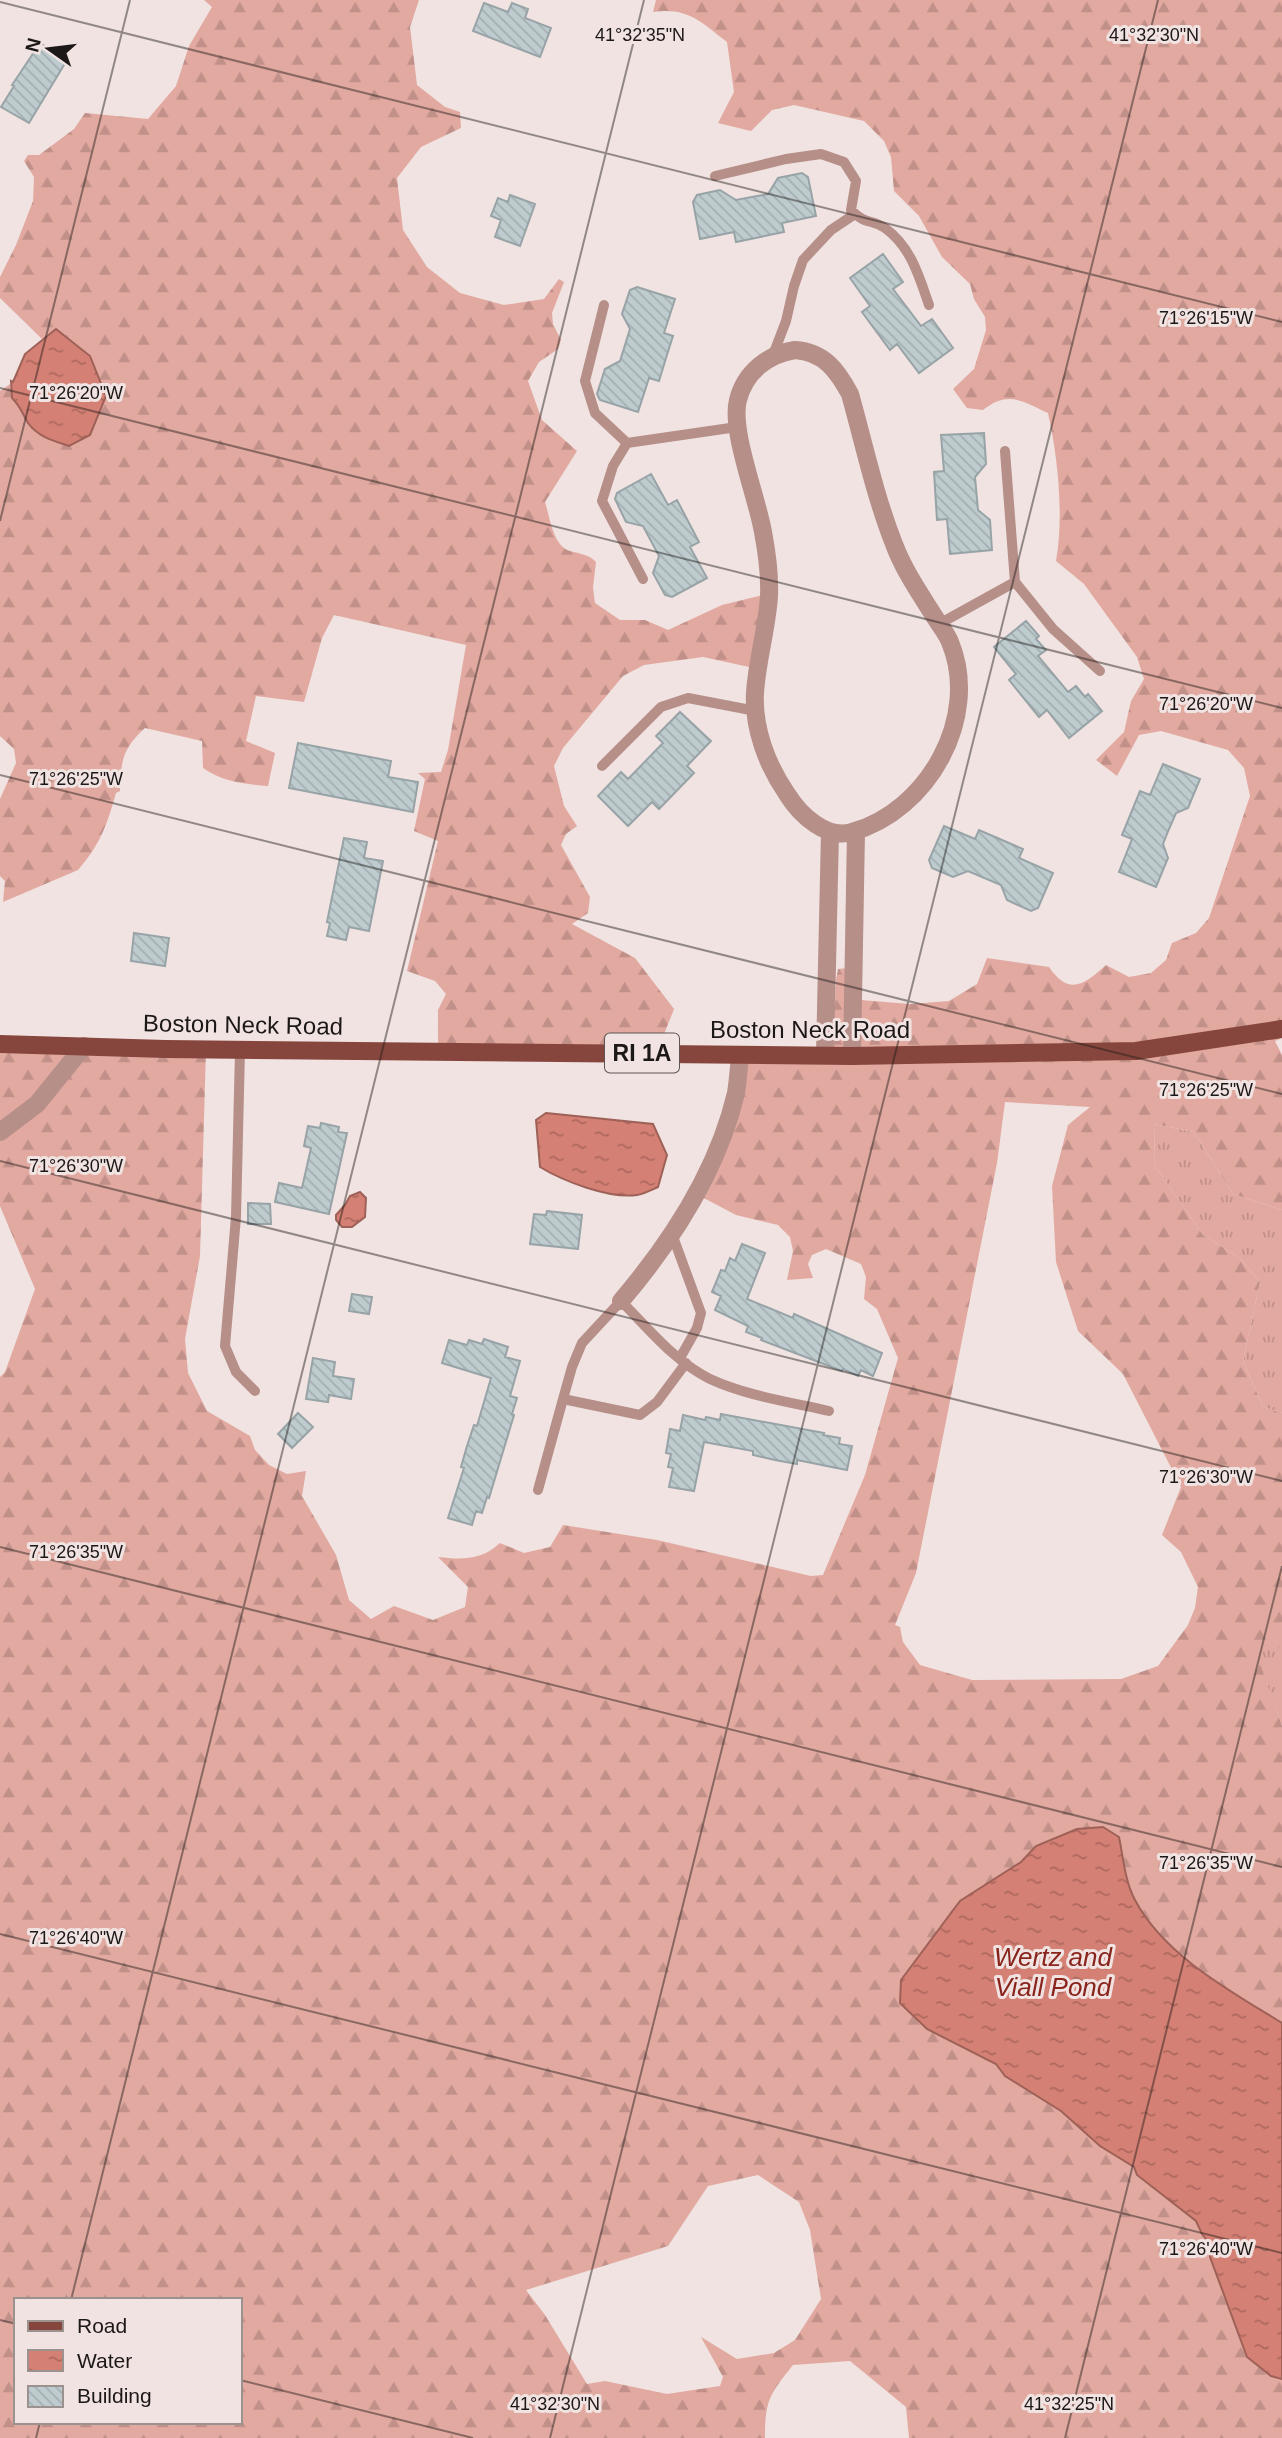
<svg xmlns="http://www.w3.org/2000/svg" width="1282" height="2438" viewBox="0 0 1282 2438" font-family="Helvetica,sans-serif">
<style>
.grass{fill:url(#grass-tufts)}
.forest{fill:url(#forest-firs);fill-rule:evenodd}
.water{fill:url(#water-ripples);stroke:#9e6158;stroke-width:2}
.building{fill:url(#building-back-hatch);stroke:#97a3a6;stroke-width:2}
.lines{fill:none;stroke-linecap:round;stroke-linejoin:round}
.lane{stroke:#b68f89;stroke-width:10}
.street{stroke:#b68f89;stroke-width:18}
.primary{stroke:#87463d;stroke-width:18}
.ticks{fill:none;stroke:#1c1817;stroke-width:2;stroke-opacity:0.45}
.labels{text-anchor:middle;stroke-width:6;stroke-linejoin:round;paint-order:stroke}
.shield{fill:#f0e3e1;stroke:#5c5554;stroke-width:2}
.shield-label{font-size:23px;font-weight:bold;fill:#1c1817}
.street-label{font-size:24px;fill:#1c1817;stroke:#f0e3e1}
.water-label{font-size:26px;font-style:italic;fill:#89241d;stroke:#f0e3e1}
.ticks-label{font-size:18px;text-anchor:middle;fill:#1c1817;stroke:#f0e3e1;stroke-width:6;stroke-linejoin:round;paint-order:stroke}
</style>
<defs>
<pattern id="grass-tufts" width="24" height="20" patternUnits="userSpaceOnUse" patternTransform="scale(1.75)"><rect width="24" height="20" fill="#e2a9a0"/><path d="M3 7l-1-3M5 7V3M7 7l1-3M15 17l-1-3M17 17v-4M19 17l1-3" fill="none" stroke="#c19189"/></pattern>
<pattern id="forest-firs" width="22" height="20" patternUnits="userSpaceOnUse" patternTransform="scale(1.75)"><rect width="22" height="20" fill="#e2a9a0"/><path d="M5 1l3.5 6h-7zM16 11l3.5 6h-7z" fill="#c19189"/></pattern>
<pattern id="water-ripples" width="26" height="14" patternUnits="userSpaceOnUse" patternTransform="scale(1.75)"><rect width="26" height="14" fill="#d58074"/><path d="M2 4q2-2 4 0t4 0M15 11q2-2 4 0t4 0" fill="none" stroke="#ac685e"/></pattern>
<pattern id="building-back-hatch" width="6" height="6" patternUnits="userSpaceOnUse" patternTransform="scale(1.75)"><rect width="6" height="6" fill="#bfcccf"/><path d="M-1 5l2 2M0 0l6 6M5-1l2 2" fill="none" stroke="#a4aeb1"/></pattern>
</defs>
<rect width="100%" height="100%" fill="#f0e3e1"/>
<path class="grass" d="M 1154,1124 L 1194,1132 L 1233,1194 L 1282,1210 L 1282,1413 L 1263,1407 L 1243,1361 L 1260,1282 L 1240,1258 L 1203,1235 L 1155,1166 Z
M 1255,1648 L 1282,1648 L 1282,1726 L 1255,1652 Z"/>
<path class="forest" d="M 204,0 L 419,0 L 410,27 L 417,85 L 445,107 L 460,112 L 461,128 L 421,147 L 397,178 L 403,230 L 427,267 L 460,293 L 504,305 L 544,299 L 559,279 L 564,282 L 552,313 L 553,324 L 561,340 L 558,349 L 539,362 L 528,381 L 542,420 L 577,451 L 545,502 C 550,518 553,546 570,551 C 580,554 588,554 596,562 L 593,587 L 595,603 L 620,620 L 645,620 L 668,630 L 722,605 L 771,593 L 763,670 L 703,657 L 644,665 L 623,676 L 563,748 L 554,766 L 564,806 L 577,826 L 566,834 L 561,845 L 590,897 L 588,913 L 572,924 L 635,958 L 674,1009 L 657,1052 L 438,1050 L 438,1010 L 446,994 L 435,981 L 407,971 L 438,841 L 414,831 L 425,779 L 418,773 L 441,772 L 448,750 L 466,645 L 334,615 L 322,638 L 304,702 L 256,696 L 246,741 L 275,753 L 268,786 C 244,784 223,782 203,768 L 202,741 L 145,728 C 122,749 121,761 120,791 L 116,793 C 107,825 100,845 78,870 L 3,902 L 5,881 L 0,876 L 0,799 L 16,763 L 14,749 L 0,736 L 0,391 L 10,384 C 12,402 21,406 28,423 L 57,329 L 42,339 L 0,298 L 0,277 L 16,245 L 33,201 L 34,177 L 24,161 L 28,155 L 39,155 L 74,129 L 85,113 L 148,119 L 176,86 L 189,46 L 212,7 Z
M 656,0 L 1282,0 L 1282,1038 L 1275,1041 L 1282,1055 L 1282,1210 L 1233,1194 L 1194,1132 L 1154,1124 L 1155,1166 L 1203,1235 L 1240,1258 L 1260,1282 L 1243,1361 L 1263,1407 L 1282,1413 L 1282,1648 L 1255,1649 L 1282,1726 L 1282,2023 C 1230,1991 1165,1955 1135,1900 C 1125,1882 1123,1856 1119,1837 L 1036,1846 L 1021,1862 L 928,2029 L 996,2064 L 1005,2076 L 1061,2111 L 1100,2146 L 1134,2167 L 1137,2176 L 1196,2221 L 1202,2234 L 1210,2244 L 1210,2257 L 1247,2357 L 1271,2376 L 1282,2379 L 1282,2438 L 909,2438 L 906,2407 L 850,2361 L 793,2365 C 770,2394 765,2399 765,2438 L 0,2438 L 0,1377 L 5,1372 L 35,1289 L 0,1206 L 0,1045 L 206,1050 L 200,1256 L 185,1339 L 188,1373 L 207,1411 L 250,1436 L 255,1450 L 269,1465 L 287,1474 L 306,1471 L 302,1496 L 336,1555 L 349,1600 L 371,1619 L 394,1606 L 433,1620 L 465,1607 L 468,1587 L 438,1557 C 462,1560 482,1560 500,1543 L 524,1553 L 550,1547 L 563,1525 L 657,1540 L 811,1576 L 823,1575 L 865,1475 L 898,1358 L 877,1309 L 864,1299 L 866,1277 L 861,1264 L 826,1249 L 812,1255 L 808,1264 L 813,1278 L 787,1280 L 793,1251 L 790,1237 L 778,1225 L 736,1215 L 700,1196 L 740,1061 L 833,1059 L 836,980 L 838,969 L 848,968 L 861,1000 L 910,1004 L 949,1001 L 977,984 L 987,958 L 1049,967 C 1069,996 1084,985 1106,965 L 1129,977 L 1151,973 L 1166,960 L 1172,943 L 1196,933 L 1209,918 L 1250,796 L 1244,768 L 1228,750 L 1161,731 L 1139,735 L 1117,776 L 1096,760 L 1124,732 L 1131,701 L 1144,679 L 1137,657 L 1084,584 L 1056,561 C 1064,516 1058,458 1048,413 C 1022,401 1008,390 983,410 L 967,408 L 953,389 L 974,369 L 986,330 L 985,317 L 974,299 L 970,284 L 942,257 L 919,216 L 894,191 L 891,157 L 884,141 L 864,121 L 794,105 L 772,110 L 751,131 L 718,123 L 734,92 L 727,42 C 701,22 688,7 653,12 ZM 1005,1102 L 1090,1107 L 1068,1125 L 1052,1186 L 1056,1262 L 1078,1331 L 1123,1374 L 1181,1487 L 1162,1535 L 1181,1552 L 1198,1587 L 1195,1608 L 1188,1625 L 1158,1666 L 1121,1679 L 972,1680 L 920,1665 L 903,1642 L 900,1627 L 895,1625 L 916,1573 L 997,1163 ZM 758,2175 L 799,2202 L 810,2230 L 821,2299 L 795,2340 L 774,2353 L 737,2359 L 701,2337 L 723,2377 L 720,2386 L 667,2394 L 605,2381 L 587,2384 L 545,2315 L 526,2290 L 668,2246 L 708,2186 ZM 16,2300 L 240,2300 L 240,2422 L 16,2422 Z"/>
<path class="water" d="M 56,329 L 90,356 L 106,396 L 90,435 L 69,446 C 54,441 38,437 28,423 C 22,413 21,407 12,398 L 11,381 L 13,382 L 25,354 Z
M 546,1113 L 653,1124 L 667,1155 L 658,1187 C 651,1190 644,1194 637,1195 C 609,1199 563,1181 540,1167 L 536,1120 Z
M 360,1192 L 366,1198 L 365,1217 L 352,1227 L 342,1227 L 336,1220 L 336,1215 L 345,1205 L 350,1196 Z
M 1103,1827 L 1119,1837 C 1123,1856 1125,1882 1135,1900 C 1164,1955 1230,1991 1282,2023 L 1282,2379 L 1271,2376 L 1247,2357 L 1210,2257 L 1210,2244 L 1202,2234 L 1196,2221 L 1137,2175 L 1134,2167 L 1100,2146 L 1061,2111 L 1005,2076 L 996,2064 L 927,2029 L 900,2003 L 901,1980 L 960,1901 L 1021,1862 L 1036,1846 L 1077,1829 Z"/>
<path class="building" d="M 484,3 L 508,12 L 512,3 L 528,9 L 525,18 L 551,28 L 540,57 L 473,31 Z
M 40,43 L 67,60 L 29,123 L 1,107 L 14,86 L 12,85 Z
M 802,173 L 808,177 L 816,216 L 782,223 L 784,232 L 736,242 L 734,232 L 700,239 L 693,202 L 697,195 L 720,190 L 736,200 L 768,194 L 778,178 Z
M 510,195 L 535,204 L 520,246 L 495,237 L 501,220 L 491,216 L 498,198 L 508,202 Z
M 883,254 L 903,282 L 893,289 L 921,326 L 932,319 L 953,348 L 919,373 L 897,344 L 890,350 L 862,312 L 870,306 L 850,278 Z
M 637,287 L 675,299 L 664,333 L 673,336 L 666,358 L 659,381 L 649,378 L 638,412 L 600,400 L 597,394 L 605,369 L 620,361 L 630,329 L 622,314 L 630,290 Z
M 984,433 L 986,464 L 975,477 L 978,510 L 990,520 L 992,550 L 950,554 L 947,519 L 937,520 L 934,472 L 944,471 L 941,435 Z
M 651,474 L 668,505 L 677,500 L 699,542 L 690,547 L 707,578 L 672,597 L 665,595 L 653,573 L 659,556 L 643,526 L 626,522 L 615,499 L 617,493 Z
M 1026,621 L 1039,636 L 1036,639 L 1046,650 L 1038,656 L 1068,692 L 1076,686 L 1085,697 L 1088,694 L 1102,711 L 1069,738 L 1047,710 L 1039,717 L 1009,680 L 1016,674 L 994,647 Z
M 680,712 L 711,741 L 687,766 L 694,773 L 659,809 L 652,802 L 628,826 L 598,796 L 621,772 L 628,779 L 663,743 L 656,736 Z
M 298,743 L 391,761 L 388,777 L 418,782 L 413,812 L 289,788 Z
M 1163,764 L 1200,779 L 1188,808 L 1176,813 L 1169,829 L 1163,844 L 1168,858 L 1156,887 L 1119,872 L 1132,839 L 1122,835 L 1140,791 L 1150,795 Z
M 944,826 L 975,839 L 979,830 L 1002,840 L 1023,849 L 1019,858 L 1053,873 L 1038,908 L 1031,911 L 1007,900 L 1001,885 L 968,871 L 953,877 L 932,868 L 929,860 Z
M 344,838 L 367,842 L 364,858 L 383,861 L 369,931 L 349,927 L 346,940 L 327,936 L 330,923 L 327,922 Z
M 134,933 L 169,938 L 165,966 L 131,961 Z
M 321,1123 L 339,1127 L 338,1132 L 347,1133 L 329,1214 L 275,1202 L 279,1183 L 302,1188 L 311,1148 L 304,1146 L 308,1126 L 320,1128 Z
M 248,1203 L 270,1204 L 271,1224 L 248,1224 Z
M 547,1211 L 582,1215 L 578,1249 L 530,1244 L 534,1214 L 546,1215 Z
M 742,1244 L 765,1253 L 747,1299 L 793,1318 L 794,1314 L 882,1353 L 873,1376 L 861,1370 L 858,1376 L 843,1369 L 842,1371 L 761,1340 L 762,1338 L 746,1332 L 748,1326 L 715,1310 L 721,1296 L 712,1292 L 721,1270 L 725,1271 L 730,1258 L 735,1261 Z
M 352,1294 L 372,1297 L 369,1314 L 349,1311 Z
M 484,1339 L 508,1347 L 505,1357 L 520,1361 L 510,1396 L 517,1398 L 512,1414 L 514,1415 L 489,1498 L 487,1497 L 482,1513 L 476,1511 L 472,1525 L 448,1518 L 464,1468 L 461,1467 L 467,1446 L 474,1425 L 477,1426 L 491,1378 L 442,1363 L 449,1340 L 467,1345 L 469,1340 L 482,1344 Z
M 313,1358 L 335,1362 L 333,1376 L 354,1379 L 351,1399 L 329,1395 L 328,1402 L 306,1399 Z
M 298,1413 L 313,1427 L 292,1448 L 278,1434 Z
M 721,1414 L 824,1433 L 823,1435 L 840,1438 L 839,1444 L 852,1446 L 847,1470 L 797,1460 L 797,1464 L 775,1460 L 753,1455 L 753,1451 L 704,1442 L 694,1491 L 669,1487 L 673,1468 L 668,1467 L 671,1454 L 666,1453 L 670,1429 L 680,1431 L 683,1415 L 705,1420 L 706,1417 L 720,1420 Z"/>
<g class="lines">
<path class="lane" d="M 715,176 L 786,159 L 821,154 L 844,162 L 856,181 L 851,210 C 865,225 872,219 885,228 C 911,247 919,276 929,305
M 604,305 L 585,381 L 595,413 L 627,443 L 613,466 L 602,501 L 643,579
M 773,355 L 786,321 L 794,286 L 803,260 L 831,230 L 855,214
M 627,443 L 737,427
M 1005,451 L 1015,582 L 1053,629 L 1100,671
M 939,624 L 1015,582
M 602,766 L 661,707 L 688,698 L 756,711
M 240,1050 L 236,1217 L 225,1346 L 236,1372 L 255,1391
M 672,1234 L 701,1313 L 697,1328 L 680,1358
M 563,1399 L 572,1367 L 582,1343 L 621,1301 C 648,1328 675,1362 710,1379 C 747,1396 790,1402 829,1411
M 538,1490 L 563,1399 L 640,1415 L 657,1402 L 686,1363"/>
<path class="street" d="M 795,350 C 824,352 837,370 850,394 C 864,444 875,496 894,544 C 904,571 921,595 936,619 C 941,627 947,634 950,642 C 981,717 928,811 852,832 C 827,840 800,815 787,794 C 767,765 753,728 755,693 C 757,660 767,629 769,596 C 770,574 767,553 763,532 C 757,497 730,430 738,400 C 745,372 768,354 795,350 Z
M 825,1054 L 830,832
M 852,1056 L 856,832
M 0,1132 L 37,1104 L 84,1046
M 621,1301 C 672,1241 718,1170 736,1093 C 738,1081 739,1067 740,1055"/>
<path class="primary" d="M 0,1044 L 165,1049 L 852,1056 L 1136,1051 L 1282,1029"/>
</g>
<path class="ticks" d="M 0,2 L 1282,322M 0,388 L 1282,708M 0,521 L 130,0M 0,775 L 1282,1094M 0,1161 L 1282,1481M 0,1547 L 1282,1867M 0,1934 L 1282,2253M 71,2300 L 644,0M 0,2320 L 16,2324M 240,2380 L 473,2438M 36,2438 L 40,2422M 550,2438 L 1158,0M 1065,2438 L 1282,1566"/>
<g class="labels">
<rect class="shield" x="605" y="1033.5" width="74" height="39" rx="5"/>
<g class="shield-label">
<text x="642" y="1061">RI 1A</text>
</g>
<g class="street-label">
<text transform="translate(243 1025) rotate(1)" y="8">Boston Neck Road</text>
<text x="810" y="1038">Boston Neck Road</text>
</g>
<g class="water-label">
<text x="1053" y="1966">Wertz and<tspan x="1053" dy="30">Viall Pond</tspan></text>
</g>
</g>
<g class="ticks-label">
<text x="640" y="41">41°32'35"N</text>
<text x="1154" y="41">41°32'30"N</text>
<text x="1206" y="324">71°26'15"W</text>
<text x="76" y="399">71°26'20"W</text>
<text x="1206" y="710">71°26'20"W</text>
<text x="76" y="785">71°26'25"W</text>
<text x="1206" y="1096">71°26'25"W</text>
<text x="76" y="1172">71°26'30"W</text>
<text x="1206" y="1483">71°26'30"W</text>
<text x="76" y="1558">71°26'35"W</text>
<text x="1206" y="1869">71°26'35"W</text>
<text x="76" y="1944">71°26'40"W</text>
<text x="1206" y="2255">71°26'40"W</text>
<text x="555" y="2410">41°32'30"N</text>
<text x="1069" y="2410">41°32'25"N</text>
</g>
<rect x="14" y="2298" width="228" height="126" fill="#f0e3e1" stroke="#9b9290" stroke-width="2"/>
<rect x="28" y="2321" width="35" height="10" fill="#87463d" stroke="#9b9290" stroke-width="2"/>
<text x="77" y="2333" font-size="21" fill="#1c1817">Road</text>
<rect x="28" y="2350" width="35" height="21" fill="url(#water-ripples)" stroke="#9b9290" stroke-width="2"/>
<text x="77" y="2368" font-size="21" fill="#1c1817">Water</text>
<rect x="28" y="2386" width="35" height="21" fill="url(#building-back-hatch)" stroke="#9b9290" stroke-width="2"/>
<text x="77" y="2403" font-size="21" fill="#1c1817">Building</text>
<g transform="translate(49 49) rotate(284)" stroke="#f0e3e1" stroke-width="5" paint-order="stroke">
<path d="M0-5L12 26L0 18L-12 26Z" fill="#1c1817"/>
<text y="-10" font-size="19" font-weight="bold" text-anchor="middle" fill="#1c1817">N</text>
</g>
</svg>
